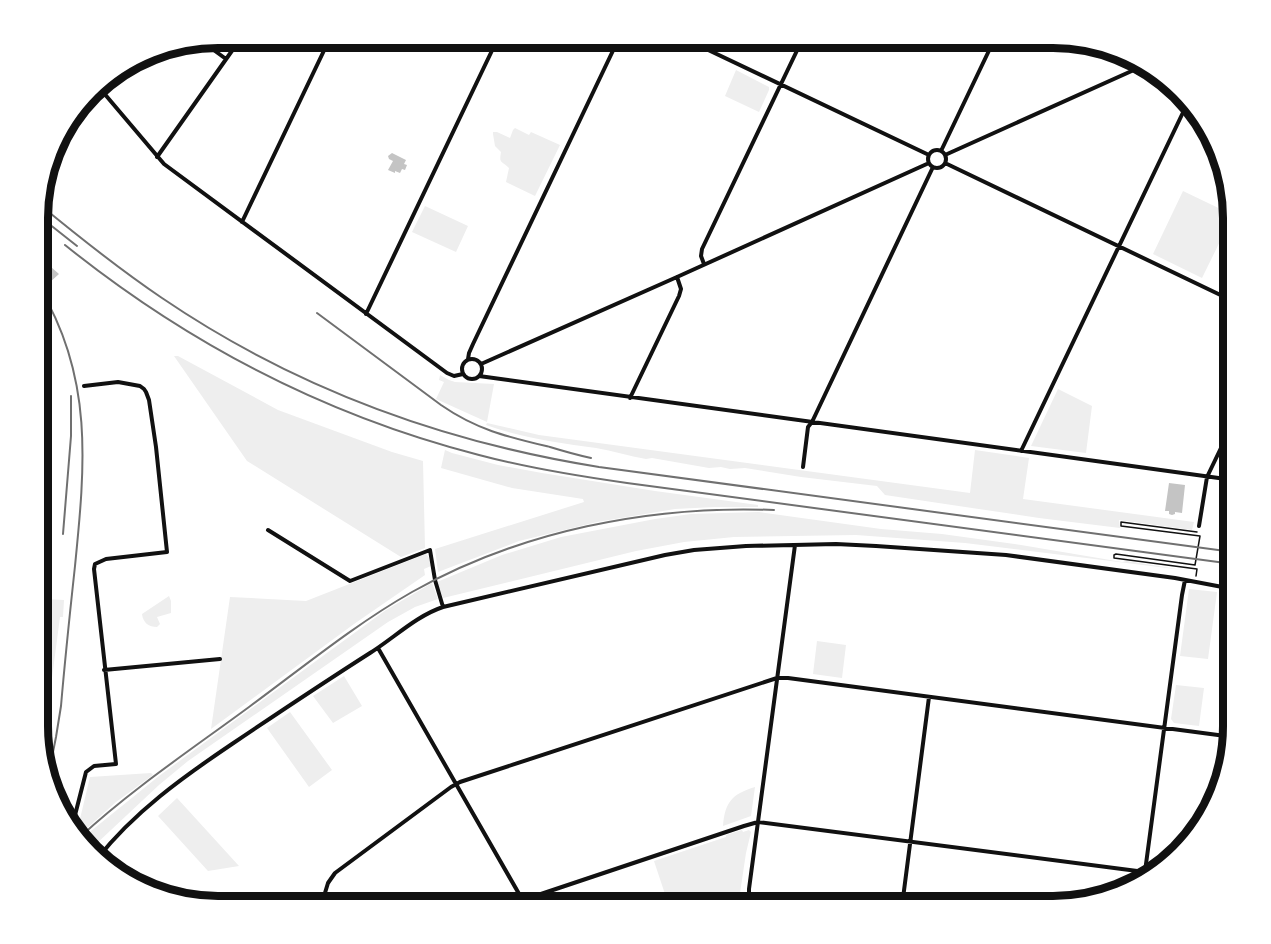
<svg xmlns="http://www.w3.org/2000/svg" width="1271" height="944" viewBox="0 0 1271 944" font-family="'Titillium Web',sans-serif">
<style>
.green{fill:#eee}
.building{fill:#c4c4c4}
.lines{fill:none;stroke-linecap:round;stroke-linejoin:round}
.path{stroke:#111;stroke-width:1.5}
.minor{stroke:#111;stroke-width:4}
.rail{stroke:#707070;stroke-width:2}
.rim{fill:none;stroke:#111;stroke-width:8}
</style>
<rect width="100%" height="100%" fill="#fff"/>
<path class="green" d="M 736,70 L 769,87 L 769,90 L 759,112 L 725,96 Z
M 515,128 L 529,135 L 531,132 L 560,145 L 535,196 L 506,182 L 509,168 C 501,160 499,164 501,152 L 495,146 L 493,134 L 493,132 L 497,132 L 510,138 L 513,130 Z
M 1183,191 L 1233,215 L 1202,278 L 1153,254 Z
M 425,206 L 468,226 L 456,252 L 412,232 Z
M 174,356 L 178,356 L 278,410 L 392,452 L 423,461 L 425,548 L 401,557 L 247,461 Z
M 440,375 L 449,380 L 455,382 L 494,384 L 487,422 L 436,399 L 444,382 L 439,380 Z
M 1058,389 L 1092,406 L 1086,453 L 1031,446 Z
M 487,423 L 539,435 L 970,493 L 975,450 L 1029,458 L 1023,499 L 1194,522 L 1192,530 L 1119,520 L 1120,528 L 1039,518 L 885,495 L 877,486 L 801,477 L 745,468 L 730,469 L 721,467 L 709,468 L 652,458 L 646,459 C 629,456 613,451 596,448 C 559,443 522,438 486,425 Z
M 445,450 L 452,453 L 498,465 L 542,473 L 655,491 L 758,505 L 758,507 L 715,507 L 675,509 L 597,522 L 519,541 L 438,572 L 435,549 L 584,502 L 583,499 L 512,488 L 441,468 Z
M 759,512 L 881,529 L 942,534 L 1021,545 L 1122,562 L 1127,561 L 1183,570 L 965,543 L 856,535 L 734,537 L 684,542 L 636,551 L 443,598 L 437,582 L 502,555 L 561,537 L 655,519 L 691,514 Z
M 426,554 L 429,558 L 431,566 L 424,569 L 425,575 L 354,624 L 211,729 L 230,597 L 306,601 Z
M 432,583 L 438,599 L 415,607 L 388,622 L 188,761 L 159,785 L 95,845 L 88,846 L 85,842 L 89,838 L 86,835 L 159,776 L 331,650 L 386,610 Z
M 1189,589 L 1217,592 L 1208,659 L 1180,656 Z
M 38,596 L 43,599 L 64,600 L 63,617 L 60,617 L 47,716 L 38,715 Z
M 169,596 L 171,601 L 171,613 L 157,617 L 160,624 L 157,627 C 149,627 143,623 142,614 Z
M 817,641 L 846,645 L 842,678 L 813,674 Z
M 344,676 L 362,706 L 333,723 L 313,696 Z
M 1176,685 L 1204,688 L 1199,726 L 1174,723 L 1171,719 Z
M 290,712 L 332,770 L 309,787 L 267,728 Z
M 151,773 L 153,775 L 116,802 L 85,830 L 79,823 L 90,777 Z
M 755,787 L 751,816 L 723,826 C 725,802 732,794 755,787 Z
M 177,798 L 239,866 L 208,871 L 158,816 Z
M 742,830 L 743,832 L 749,830 L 751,832 L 746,853 L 740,893 L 741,898 L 705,900 L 704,906 L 669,906 L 654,861 L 726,837 L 726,835 Z"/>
<path class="building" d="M 392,153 L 406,160 L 404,164 L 407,165 L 405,170 L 402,169 L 400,173 L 395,171 L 395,173 L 388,170 L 393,161 L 389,159 L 388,156 Z
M 43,260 L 59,274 L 49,283 L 39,275 L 39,265 Z
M 1169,483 L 1185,485 L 1182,513 L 1175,512 L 1175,514 L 1172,515 L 1169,514 L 1169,511 L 1165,511 Z"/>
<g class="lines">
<path class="path" d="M 1196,576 L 1197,569 L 1114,558 L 1114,555 L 1116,554 L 1195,565 L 1200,536 L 1121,526 L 1121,522 L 1197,532"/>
<path class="minor" d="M 683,38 L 929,155
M 200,40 L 226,59
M 97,85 L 164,164 L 447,373 L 454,376 L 463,374
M928 159a9 9 0 1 1 18 0a9 9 0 1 1-18 0Z
M 941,151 L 995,38
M 945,155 L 1145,65
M 157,157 L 241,38
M 945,163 L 1233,301
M 242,222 L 330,38
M 704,264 L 701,256 L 702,249 L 803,38
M 366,314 L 498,38
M462 369a10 10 0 1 1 20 0a10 10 0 1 1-20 0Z
M 468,359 L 469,353 L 473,344 L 619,38
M 481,364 L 677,277 L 929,163
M 479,376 L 1233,480
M 630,398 L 679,296 L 681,289 L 677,277
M 1021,451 L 1188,102
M 803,467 L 808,427 L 812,422 L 933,167
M 1199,526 L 1207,477 L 1233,423
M 268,530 L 350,581 L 430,550 L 435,580 L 443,607
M 378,648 L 526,906
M 104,670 L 220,659
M 63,815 L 73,823
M 75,830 L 73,823 L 86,772 L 94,766 L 116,764 L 94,569 L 95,564 L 106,559 L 167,552 L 156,447 L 149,400 L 146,392 L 144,389 L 140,386 L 118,382 L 84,386
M 97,859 C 134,812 183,777 232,744 C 278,713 323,683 370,653 C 394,638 416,616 443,607 L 665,555 L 694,550 L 746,546 L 836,544 L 876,546 L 1006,555 L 1175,578 L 1233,589
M 1144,879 L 1182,595 L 1185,580
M 321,906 L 328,883 L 335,873 L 451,787 L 460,782 L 777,678 L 788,678 L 1233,737
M 513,906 L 523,900 L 744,826 L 758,822 L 1145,872
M 749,906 L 749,889 L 795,545
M 902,906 L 929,697"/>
<path class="rail" d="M 39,204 C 79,237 119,269 162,298 C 293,387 443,442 599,467 L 1233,552
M 39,216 L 77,246
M 65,245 C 187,343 327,416 479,455 C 528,468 577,476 627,483 L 1233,564
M 39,287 C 94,377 85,466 75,566 C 70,612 65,659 61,706 L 56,737 L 48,777
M 317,313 L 441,405 C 477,430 508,437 550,447 C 563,451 577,455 591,458
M 63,534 L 71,436 L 71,396
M 80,837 C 132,789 192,749 249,707 C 302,668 354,625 412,592 C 520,531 650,505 774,510"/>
</g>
<path d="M0 0H1271V944H0ZM218 48H1053A170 170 0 0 1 1223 218V726A170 170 0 0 1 1053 896H218A170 170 0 0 1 48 726V218A170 170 0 0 1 218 48Z" fill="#fff" fill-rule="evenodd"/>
<path class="rim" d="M218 48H1053A170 170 0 0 1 1223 218V726A170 170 0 0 1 1053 896H218A170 170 0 0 1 48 726V218A170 170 0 0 1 218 48Z"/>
</svg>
